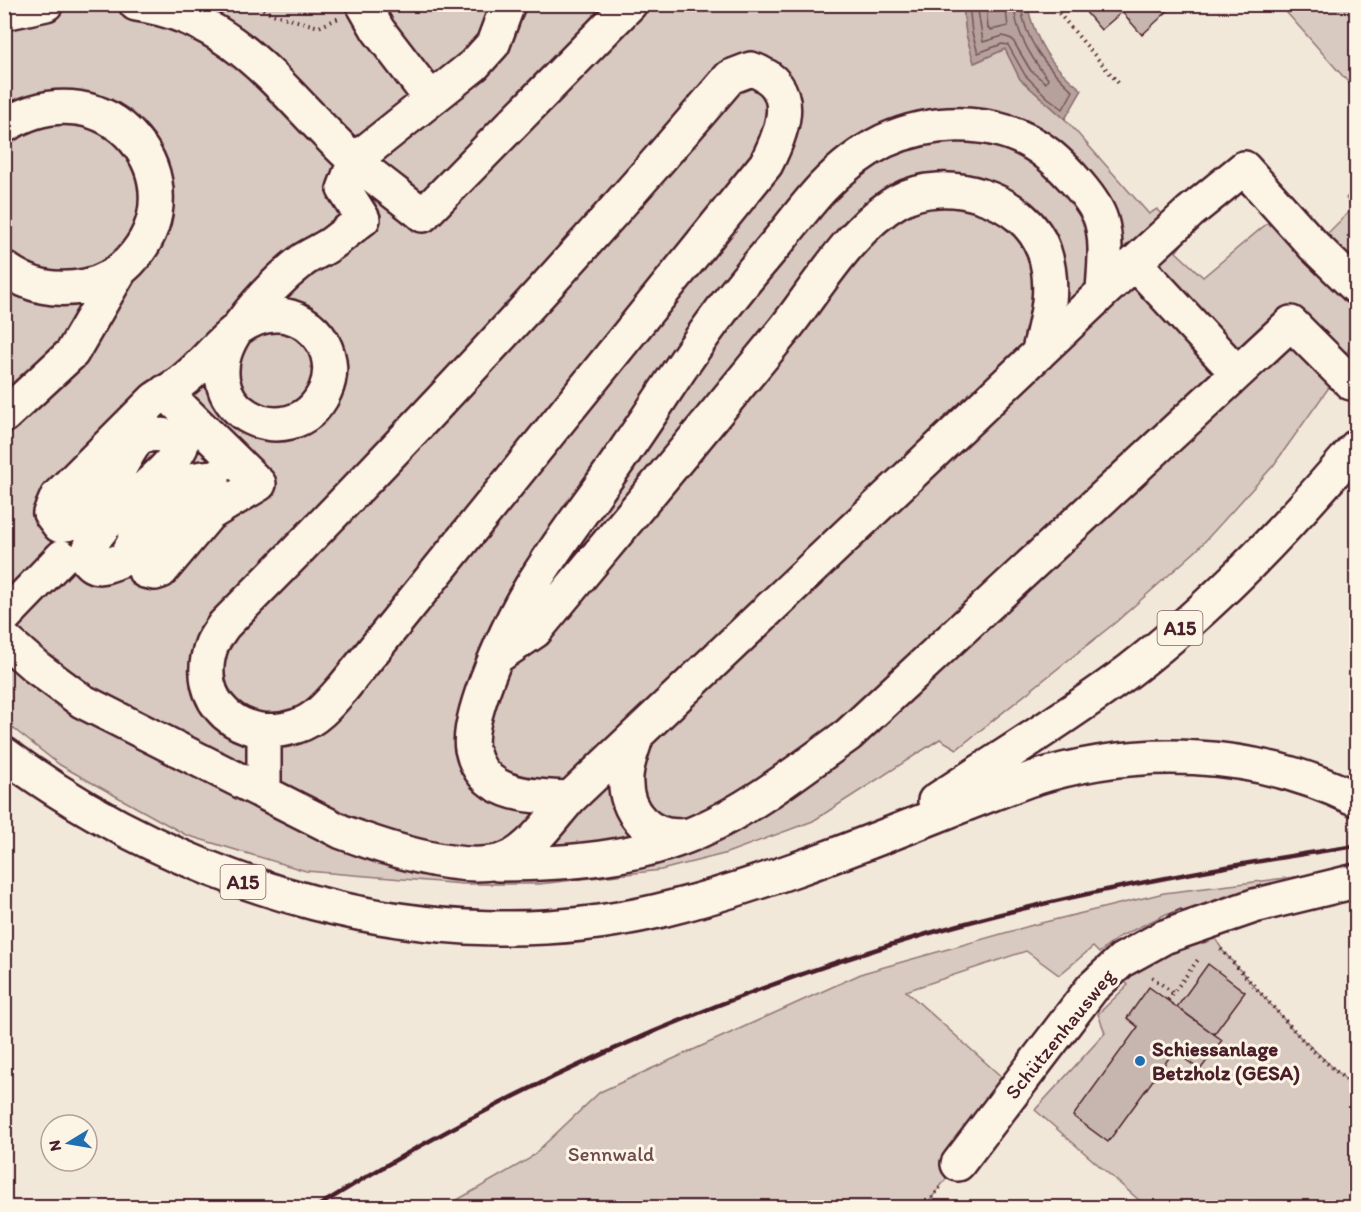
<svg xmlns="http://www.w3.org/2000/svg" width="1361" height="1212" viewBox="0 0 1361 1212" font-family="Itim,sans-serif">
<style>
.green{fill:#d8cac0;stroke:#917476;stroke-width:1.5}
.water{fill:#b6a19c;stroke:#8b6d6f;stroke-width:1.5}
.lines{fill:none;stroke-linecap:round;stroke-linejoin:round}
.shore{stroke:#755358;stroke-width:1.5}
.building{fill:#c7b6af;stroke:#4a1f2b;stroke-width:1.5}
.minor-casing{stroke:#4a1f2b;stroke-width:38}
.highway-casing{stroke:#4a1f2b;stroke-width:38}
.path{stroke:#4a1f2b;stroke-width:4;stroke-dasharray:1.5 4.5;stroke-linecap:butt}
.minor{stroke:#fcf5e5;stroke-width:33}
.highway{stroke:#fcf5e5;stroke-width:33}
.rail{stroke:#4a1f2b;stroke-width:4.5}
.poi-dot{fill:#1f6fb2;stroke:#fcf5e5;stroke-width:2}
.labels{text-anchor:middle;stroke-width:6;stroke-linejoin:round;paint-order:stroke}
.shield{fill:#fcf5e5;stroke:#7f5f63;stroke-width:1.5}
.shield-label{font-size:20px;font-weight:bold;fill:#4a1f2b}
.street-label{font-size:21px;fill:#4a1f2b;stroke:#fcf5e5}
.poi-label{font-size:21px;font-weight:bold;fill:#4a1f2b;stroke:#fcf5e5;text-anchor:start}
.park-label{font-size:21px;fill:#6e4a50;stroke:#fcf5e5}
</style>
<rect width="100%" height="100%" fill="#f1e8da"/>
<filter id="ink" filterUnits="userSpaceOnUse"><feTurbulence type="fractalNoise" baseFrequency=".0167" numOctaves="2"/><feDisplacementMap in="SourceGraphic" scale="12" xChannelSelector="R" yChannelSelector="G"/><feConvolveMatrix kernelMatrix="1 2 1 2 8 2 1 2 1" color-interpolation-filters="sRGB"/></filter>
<g filter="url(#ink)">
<path class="green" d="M 4,5 L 963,5 L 966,34 L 975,63 L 1005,49 L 1020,79 L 1065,119 L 1149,214 L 1157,209 L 1183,243 L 1176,252 L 1203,277 L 1282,211 L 1315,246 L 1353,208 L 1346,198 L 1356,188 L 1356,330 L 1340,372 L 1273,466 L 1197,550 L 1116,622 L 957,749 L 940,739 L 813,821 L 724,854 L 661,870 L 539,884 L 463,884 L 306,871 L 186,835 L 60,765 L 5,722 Z
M 1280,5 L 1356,5 L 1356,91 Z
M 1319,874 L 1206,923 L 1223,951 L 1297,1034 L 1356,1089 L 1356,1207 L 1147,1207 L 1035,1110 L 1105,1033 L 1098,1014 L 1128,985 L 1112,968 L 1177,932 L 1168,913 L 1119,937 L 1099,953 L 1093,947 L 1059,975 L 1026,951 L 906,991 L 1014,1088 L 925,1207 L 443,1208 L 529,1159 L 600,1092 L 863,973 L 1033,925 L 1164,893 Z"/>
<path class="water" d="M 963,5 L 1027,5 C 1037,45 1050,65 1082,90 L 1065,119 L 1020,79 L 1005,49 L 974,63 L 966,34 Z"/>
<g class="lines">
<path class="shore" d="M 969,4 L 972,33 L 978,53 L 1002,44 L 1008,45 L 1025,75 L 1047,97 L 1063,109 L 1073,91 C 1047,67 1024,42 1021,4
M 977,4 L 983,42 L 1003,36 L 1012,39 L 1031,71 L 1046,83 L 1048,79 C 1031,58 1015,33 1014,4
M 986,4 L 988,28 L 991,30 L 1008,26 L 1005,4"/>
</g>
<path class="building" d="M 1079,4 L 1168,4 L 1171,8 L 1142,35 L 1122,12 L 1101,30 Z
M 1181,909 L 1184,917 L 1173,921 L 1170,914 Z
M 1208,964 L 1245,992 L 1214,1034 L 1177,1007 Z
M 1149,987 L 1222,1040 L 1200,1070 L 1174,1051 L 1108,1142 L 1073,1116 L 1138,1027 L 1127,1018 Z"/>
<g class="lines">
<defs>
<path id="minor" d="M 136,4 C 241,19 284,97 355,161 C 377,180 401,197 423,215 L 630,4
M 363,4 L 378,30 L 431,99
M 4,13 L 46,4
M 751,69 C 800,85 784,129 766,164 L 343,688 C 330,703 316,720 297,726 C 242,745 190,702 212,644 C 215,637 220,631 224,625 C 399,449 569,267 730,77 Z
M 4,126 C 109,60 205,183 129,262 C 118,273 102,283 86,286 C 55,292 30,287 4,268
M 1135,263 L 1237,373
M 165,392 L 259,484 L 209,514 L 161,571 L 155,573 L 145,571 L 144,560 L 213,484 L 213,477 C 151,481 151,514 125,559 C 111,563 97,574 87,560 C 89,521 163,484 181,447 C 173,433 151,432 138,438 C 117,465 99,524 59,525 L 50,513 L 57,497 L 155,399 C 165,392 176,387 185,379 C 213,357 235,316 275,315 C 295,314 313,326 323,343 C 331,358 332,376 325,391 C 293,462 178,408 240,325 C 258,301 280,278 303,260 C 312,254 322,250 331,244 C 342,236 352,227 363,219 L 344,189 L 355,160 L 474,65 L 493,44 L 508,4
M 4,416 L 72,353 L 121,269
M 4,617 L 62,557
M 4,639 L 36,667 L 82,701 L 342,832 C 382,847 471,878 512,857 C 534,845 553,817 570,798 L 1103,292 L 1190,212 L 1244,168 L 1314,246 L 1356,287
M 498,656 L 535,631 C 618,531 702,431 784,330 C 817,288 851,228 898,201 C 945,174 1026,198 1044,251 C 1056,287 1047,319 1038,354
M 637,735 C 633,748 627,762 626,776 C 623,812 650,841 687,835
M 264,793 L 264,731
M 570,798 C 530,796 482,797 472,749 C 465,716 512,618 531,587 C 560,539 596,495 627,448 C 658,404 686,357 719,314 C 738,288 759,264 780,239 C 794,222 807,204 822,188 C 839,170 862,152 884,141 C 937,117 1004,118 1049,155 C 1066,169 1095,200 1101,220 C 1108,243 1104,270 1103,292
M 498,864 C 564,864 638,859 699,831 C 753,807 800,769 848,735 L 1291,323 L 1351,383 L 1356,381
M 958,1164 L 1092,988 L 1122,960 L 1164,937 L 1254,906 L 1356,881"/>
<path id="highway" d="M 4,754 C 186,889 433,964 658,911 C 786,880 906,826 1028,780 C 1136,745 1254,749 1356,799
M 935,801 C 1000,758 1066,718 1129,671 C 1214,606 1287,528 1356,447"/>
</defs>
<use href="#minor" class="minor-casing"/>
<use href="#highway" class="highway-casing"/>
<path class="path" d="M 252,4 L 272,14 L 319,27 L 339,18
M 1051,4 L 1120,85
M 1348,237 L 1356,225
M 1221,949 L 1310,1048 L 1356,1089
M 1152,977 L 1173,993
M 1168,1000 L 1200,957
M 925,1208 L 941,1186"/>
<use href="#minor" class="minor"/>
<use href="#highway" class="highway"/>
<path class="rail" d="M 315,1208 C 506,1089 714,996 930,933 C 1070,893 1213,867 1356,846"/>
</g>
</g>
<circle class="poi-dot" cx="1140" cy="1061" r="6"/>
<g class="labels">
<g class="shield">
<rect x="1157.5" y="611" width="45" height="34" rx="4.5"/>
<rect x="220.5" y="865" width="45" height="34" rx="4.5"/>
</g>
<g class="shield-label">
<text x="1180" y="635">A15</text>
<text x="243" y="889">A15</text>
</g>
<g class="street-label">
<text transform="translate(1060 1034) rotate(-51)" y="7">Schützenhausweg</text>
</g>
<g class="poi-label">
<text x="1152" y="1056">Schiessanlage<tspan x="1152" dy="24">Betzholz (GESA)</tspan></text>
</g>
<g class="park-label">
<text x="611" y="1161">Sennwald</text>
</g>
</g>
<rect width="1361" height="1212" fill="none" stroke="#fcf5e5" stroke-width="24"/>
<rect x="12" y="12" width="1337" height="1188" fill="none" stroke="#4a1f2b" stroke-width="2" filter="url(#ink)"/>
<g transform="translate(69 1143) rotate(259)"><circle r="28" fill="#fcf5e5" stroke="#b59f9b" stroke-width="1.5"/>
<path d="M0-4.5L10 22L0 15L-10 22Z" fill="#1f6fb2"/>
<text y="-9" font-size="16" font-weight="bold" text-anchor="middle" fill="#4a1f2b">N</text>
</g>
</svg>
